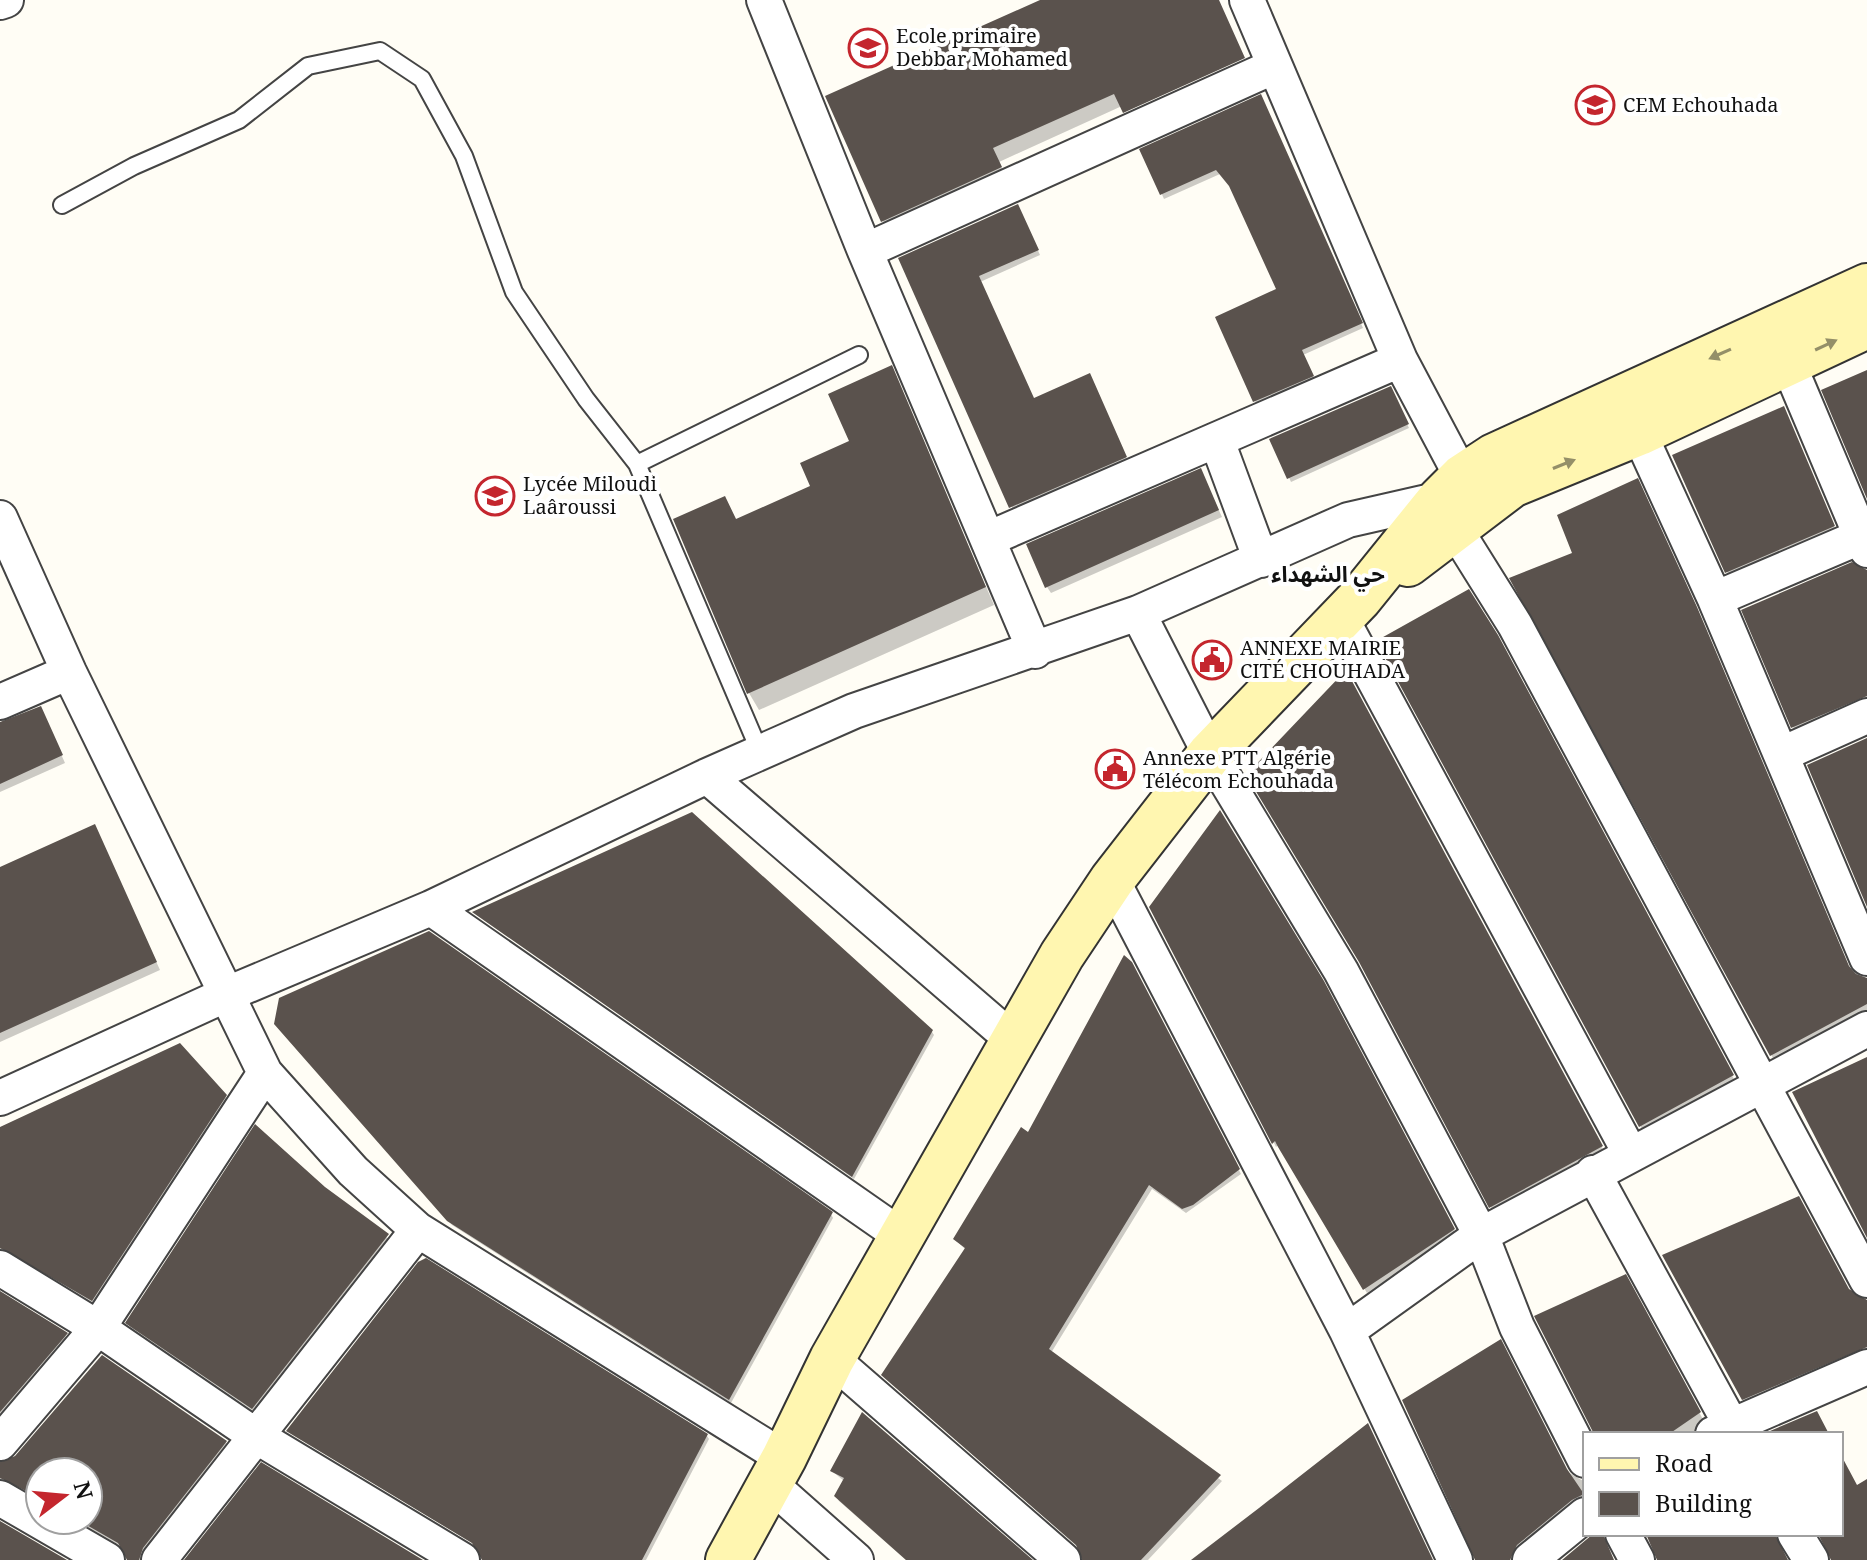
<svg xmlns="http://www.w3.org/2000/svg" width="1867" height="1560" viewBox="0 0 1867 1560" font-family="'Noto Serif','Noto Sans Arabic',serif">
<style>
.shadow{fill:#0003}
.building{fill:#5a524d}
.lines{fill:none;stroke-linecap:round;stroke-linejoin:round}
.lane-casing{stroke:#444;stroke-width:20}
.street-casing{stroke:#444;stroke-width:38}
.secondary-casing{stroke:#333;stroke-width:48}
.lane{stroke:#fff;stroke-width:16}
.street{stroke:#fff;stroke-width:34}
.secondary{stroke:#fff6b0;stroke-width:44}
.oneway{fill:#948f68}
.labels{text-anchor:middle;stroke-width:8;stroke-linejoin:round;paint-order:stroke}
.poi-label{font-size:20px;fill:#111;stroke:#fff;text-anchor:start}
.neighbourhood-label{font-size:22px;font-weight:bold;fill:#111;stroke:#fff}
</style>
<rect width="100%" height="100%" fill="#fffdf5"/>
<path class="shadow" d="M 1045,0 L 1218,0 L 1122,106 L 999,162 L 1008,181 L 890,234 L 883,221 Z
M 1245,60 L 1250,71 L 1132,125 L 1126,114 Z
M 1263,101 L 1363,328 L 1303,355 L 1315,380 L 1257,405 L 1255,401 L 1278,290 L 1232,189 L 1220,174 L 1164,199 L 1142,150 Z
M 1020,211 L 1040,255 L 980,282 L 1033,401 L 1092,381 L 1128,462 L 1014,512 L 900,259 Z
M 891,368 L 994,605 L 759,710 L 749,693 L 725,498 L 737,521 L 813,487 L 852,442 Z
M 1390,388 L 1409,428 L 1291,482 L 1272,440 Z
M 1786,413 L 1836,531 L 1730,577 L 1727,572 Z
M 1204,478 L 1222,517 L 1051,593 L 1047,587 Z
M 1867,571 L 1867,702 L 1796,732 L 1793,727 Z
M 1512,579 L 1848,968 L 1867,979 L 1867,1010 L 1774,1060 Z
M 1379,642 L 1500,643 L 1735,1081 L 1643,1131 Z
M 1349,678 L 1605,1153 L 1494,1213 L 1362,963 Z
M 44,716 L 65,763 L 0,792 L 0,723 Z
M 98,834 L 160,970 L 0,1042 L 0,869 Z
M 1151,908 L 1325,988 L 1456,1234 L 1367,1293 L 1279,1144 L 1276,1147 L 1274,1143 Z
M 474,913 L 932,1032 L 934,1035 L 854,1179 Z
M 1134,970 L 1241,1174 L 1186,1213 L 1152,1189 L 1051,1353 L 1222,1481 L 1148,1560 L 1083,1560 L 1081,1550 L 884,1376 L 966,1250 L 955,1239 L 1029,1135 Z
M 279,1029 L 831,1214 L 833,1218 L 731,1403 L 452,1225 Z
M 225,1096 L 227,1100 L 94,1303 L 13,1254 L 0,1253 L 0,1129 Z
M 324,1189 L 390,1240 L 255,1412 L 130,1327 L 128,1323 Z
M 1664,1256 L 1849,1292 L 1867,1302 L 1867,1352 L 1745,1404 Z
M 1625,1277 L 1705,1423 L 1697,1434 L 1596,1434 Z
M 0,1294 L 68,1338 L 0,1418 Z
M 288,1431 L 707,1436 L 709,1439 L 646,1560 L 484,1560 L 477,1546 Z
M 226,1442 L 228,1446 L 144,1553 L 143,1560 L 129,1560 L 121,1546 L 76,1520 L 88,1520 L 88,1472 L 40,1472 L 40,1499 L 13,1484 L 0,1484 L 0,1463 Z
M 832,1471 L 1030,1560 L 906,1560 L 839,1501 L 836,1496 L 844,1481 Z
M 1566,1471 L 1585,1482 L 1585,1502 L 1515,1560 L 1476,1560 Z"/>
<path class="building" d="M 1040,0 L 1219,0 L 1245,58 L 1123,113 L 1114,94 L 993,148 L 1002,167 L 881,222 L 825,96 Z
M 1261,94 L 1363,323 L 1302,350 L 1314,376 L 1253,402 L 1215,317 L 1276,289 L 1229,186 L 1216,170 L 1160,195 L 1139,149 Z
M 1018,204 L 1039,250 L 979,276 L 1034,398 L 1090,373 L 1127,457 L 1009,508 L 898,258 Z
M 892,365 L 986,587 L 747,694 L 673,519 L 725,496 L 736,519 L 810,486 L 800,463 L 849,441 L 828,394 Z
M 1867,370 L 1867,499 L 1821,390 Z
M 1391,386 L 1409,424 L 1287,479 L 1269,439 Z
M 1784,406 L 1835,526 L 1725,573 L 1672,455 Z
M 1201,468 L 1219,510 L 1045,588 L 1026,544 Z
M 1638,478 L 1697,607 L 1849,966 L 1856,974 L 1867,978 L 1867,1004 L 1770,1056 L 1509,578 L 1572,553 L 1557,515 Z
M 1852,562 L 1867,570 L 1867,696 L 1791,728 L 1741,610 Z
M 1469,589 L 1498,635 L 1734,1075 L 1639,1127 L 1376,641 Z
M 1346,670 L 1603,1146 L 1489,1208 L 1359,962 L 1246,775 Z
M 41,706 L 63,755 L 0,784 L 0,722 Z
M 1867,738 L 1867,907 L 1807,765 Z
M 1220,810 L 1324,981 L 1455,1229 L 1363,1290 L 1278,1147 L 1275,1141 L 1272,1144 L 1149,907 Z
M 692,812 L 933,1030 L 852,1177 L 472,912 Z
M 95,824 L 157,962 L 0,1033 L 0,867 Z
M 429,931 L 833,1212 L 729,1400 L 447,1221 L 274,1024 L 279,998 Z
M 1124,955 L 1132,962 L 1240,1169 L 1193,1205 L 1182,1209 L 1149,1185 L 1049,1349 L 1221,1475 L 1141,1560 L 1082,1560 L 1076,1545 L 881,1375 L 965,1248 L 953,1239 L 1021,1127 L 1028,1132 Z
M 180,1043 L 227,1095 L 92,1301 L 0,1248 L 0,1127 Z
M 1867,1057 L 1867,1238 L 1792,1092 Z
M 255,1124 L 325,1187 L 389,1234 L 252,1409 L 125,1323 Z
M 1799,1196 L 1849,1289 L 1867,1300 L 1867,1347 L 1742,1400 L 1662,1255 Z
M 426,1258 L 708,1434 L 642,1560 L 482,1560 L 472,1543 L 286,1431 L 418,1262 Z
M 1626,1274 L 1701,1412 L 1669,1434 L 1594,1434 L 1534,1316 Z
M 0,1291 L 68,1333 L 0,1412 Z
M 1501,1339 L 1567,1469 L 1584,1494 L 1572,1500 L 1517,1545 L 1510,1560 L 1475,1560 L 1402,1400 Z
M 102,1355 L 227,1441 L 143,1548 L 139,1560 L 127,1560 L 118,1543 L 78,1520 L 88,1520 L 88,1472 L 40,1472 L 40,1498 L 0,1478 L 0,1462 L 15,1456 Z
M 1817,1411 L 1829,1434 L 1763,1434 Z
M 862,1412 L 1033,1560 L 906,1560 L 834,1496 L 844,1478 L 830,1471 Z
M 1368,1423 L 1433,1560 L 1191,1560 L 1259,1508 Z
M 1841,1455 L 1857,1485 L 1867,1479 L 1867,1560 L 1831,1560 L 1818,1534 L 1841,1534 Z
M 261,1462 L 423,1560 L 184,1560 Z
M 0,1521 L 67,1560 L 0,1560 Z
M 1593,1534 L 1603,1534 L 1614,1560 L 1562,1560 Z
M 1646,1534 L 1775,1534 L 1788,1560 L 1657,1560 Z"/>
<g class="lines">
<defs>
<path id="lane" d="M 62,205 L 134,166 L 239,120 L 308,66 L 380,51 L 422,79 L 464,156 L 514,292 L 586,399 L 637,464 L 760,752
M 637,464 L 859,355"/>
<path id="street" d="M 764,0 L 865,251 L 1035,651
M 1247,0 L 1400,360 L 1462,477
M 0,2 L 6,0
M 865,251 L 1275,66
M 1788,363 L 1867,550
M 1639,433 L 1715,599 L 1867,958
M 1217,441 L 1261,560
M 0,518 L 69,672 L 265,1073 L 353,1171 L 418,1230 L 784,1458
M 1455,529 L 1515,625 L 1867,1280
M 988,539 L 1400,360
M 1715,599 L 1867,534
M 1138,613 L 1210,754 L 1341,971 L 1481,1235 L 1517,1327 L 1585,1460
M 1341,618 L 1630,1153
M 0,702 L 69,672
M 1782,754 L 1867,716
M 707,776 L 1013,1040
M 1112,880 L 1347,1331 L 1455,1560
M 431,908 L 903,1237
M 0,1098 L 225,995 L 431,908 L 707,776 L 854,711 L 1138,613 L 1348,520 L 1449,497
M 1593,1173 L 1736,1434
M 0,1268 L 98,1328 L 256,1436 L 462,1560
M 1347,1331 L 1481,1235 L 1867,1029
M 832,1359 L 1063,1560
M 1713,1434 L 1867,1367
M 0,1443 L 98,1328 L 265,1073
M 769,1483 L 856,1560
M 0,1498 L 107,1560
M 1623,1534 L 1637,1560
M 1795,1534 L 1811,1560
M 159,1560 L 418,1230
M 1530,1560 L 1585,1515"/>
<path id="secondary" d="M 1408,564 L 1512,485 L 1639,433 L 1867,326
M 728,1560 L 784,1458 L 832,1359 L 1062,955 L 1112,880 L 1210,754 L 1360,598 L 1440,499 L 1462,477 L 1494,456 L 1867,286"/>
</defs>
<use href="#lane" class="lane-casing"/>
<use href="#street" class="street-casing"/>
<use href="#secondary" class="secondary-casing"/>
<use href="#lane" class="lane"/>
<use href="#street" class="street"/>
<use href="#secondary" class="secondary"/>
</g>
<defs><path id="oneway-solid" d="M-6-.8H1V-3.2L6.5 0L1 3.2V.8H-6Z" transform="scale(2)"/></defs>
<g class="oneway">
<use href="#oneway-solid" transform="translate(1826 345) rotate(-25)"/>
<use href="#oneway-solid" transform="translate(1720 354) rotate(156)"/>
<use href="#oneway-solid" transform="translate(1564 464) rotate(-22)"/>
</g>
<defs>
<symbol id="school-ring" viewBox="-11 -11 22 22"><circle r="9.5" fill="#fff" stroke="#c4262e" stroke-width="1.5"/><path d="M0-5L7-2L0 1L-7-2ZM-4 1L0 2.5L4 1V4Q0 6-4 4Z" fill="#c4262e"/></symbol>
<symbol id="civic-ring" viewBox="-11 -11 22 22"><circle r="9.5" fill="#fff" stroke="#c4262e" stroke-width="1.5"/><path d="M-.6-6.5H3V-4.5H.6V-3L4-1V1h2V6H-6V1h2V-1L-.6-3ZM-1.2 2.5V6h2.4V2.5Z" fill="#c4262e"/></symbol>
</defs>
<g fill-rule="evenodd">
<use href="#school-ring" x="846" y="26" width="44" height="44"/>
<use href="#school-ring" x="1573" y="83" width="44" height="44"/>
<use href="#school-ring" x="473" y="474" width="44" height="44"/>
<use href="#civic-ring" x="1190" y="638" width="44" height="44"/>
<use href="#civic-ring" x="1093" y="747" width="44" height="44"/>
</g>
<g class="labels">
<g class="poi-label">
<text x="896" y="43">Ecole primaire<tspan x="896" dy="23">Debbar Mohamed</tspan></text>
<text x="1623" y="112">CEM Echouhada</text>
<text x="523" y="491">Lycée Miloudi<tspan x="523" dy="23">Laâroussi</tspan></text>
<text x="1240" y="655">ANNEXE MAIRIE<tspan x="1240" dy="23">CITÉ CHOUHADA</tspan></text>
<text x="1143" y="765">Annexe PTT Algérie<tspan x="1143" dy="23">Télécom Echouhada</tspan></text>
</g>
<g class="neighbourhood-label">
<text x="1328" y="582">حي الشهداء</text>
</g>
</g>
<rect x="1583" y="1432" width="260" height="104" fill="#ffffff" stroke="#a0a0a0" stroke-width="2"/>
<rect x="1599" y="1458" width="40" height="12" fill="#fff6b0" stroke="#a0a0a0" stroke-width="2"/>
<text x="1655" y="1472" font-size="24" fill="#111111">Road</text>
<rect x="1599" y="1492" width="40" height="24" fill="#5a524d" stroke="#a0a0a0" stroke-width="2"/>
<text x="1655" y="1512" font-size="24" fill="#111111">Building</text>
<g transform="translate(64 1496) rotate(74)"><circle r="38" fill="#ffffff" stroke="#a0a0a0" stroke-width="2"/>
<path d="M0-6L14 30L0 20L-14 30Z" fill="#c4262e"/>
<text y="-12" font-size="22" font-weight="bold" text-anchor="middle" fill="#111111">N</text>
</g>
</svg>
